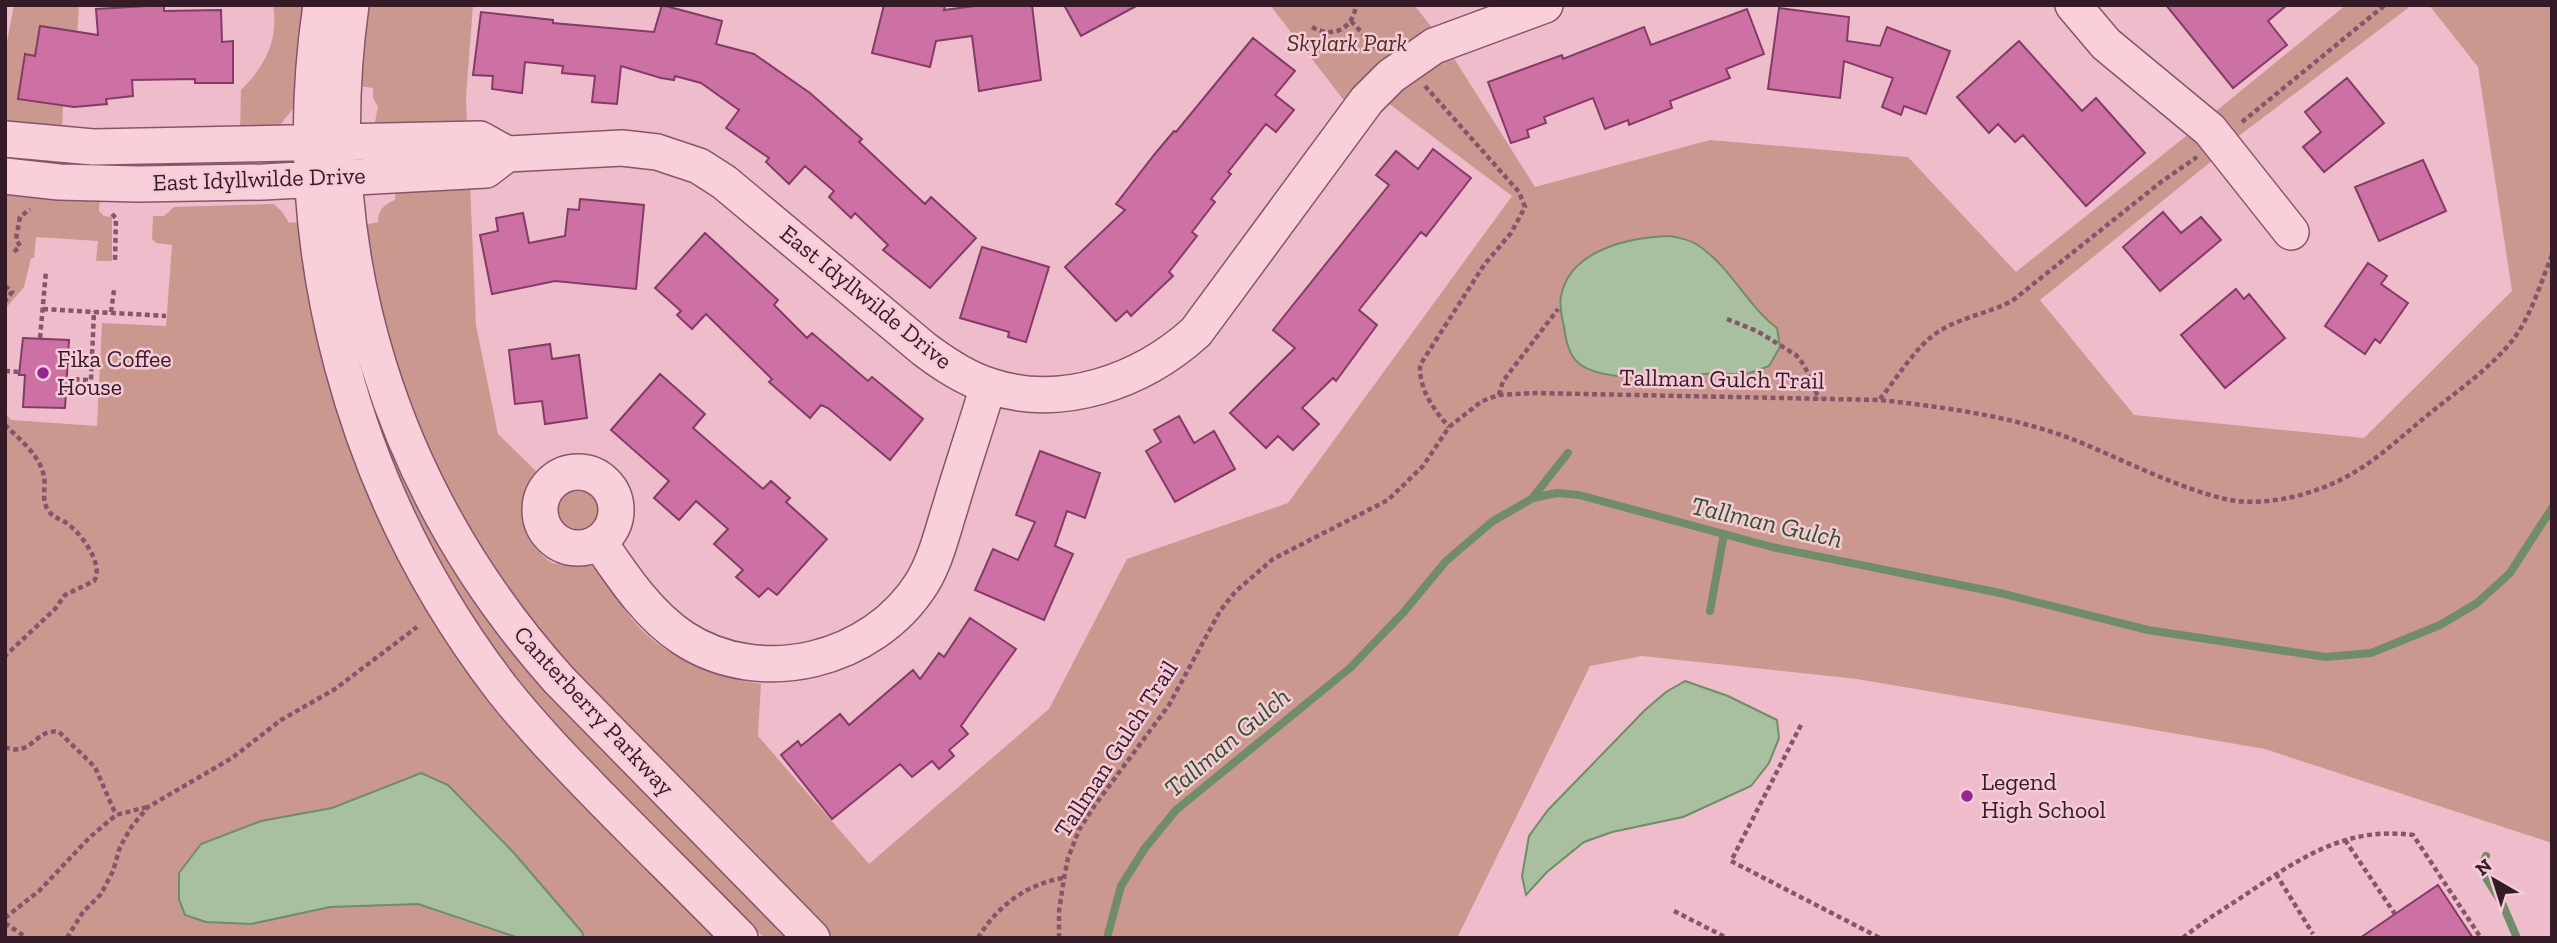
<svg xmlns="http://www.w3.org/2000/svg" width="2557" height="943" viewBox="0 0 2557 943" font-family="'Zilla Slab',serif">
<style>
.green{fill:#cb9890}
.water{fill:#a8bfa0;stroke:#708c68;stroke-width:2}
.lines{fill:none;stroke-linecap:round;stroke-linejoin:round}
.stream{stroke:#708c68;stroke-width:8}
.building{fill:#cd71a5;stroke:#843b66;stroke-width:2}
.minor-casing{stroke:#85556b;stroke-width:38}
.path{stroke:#85556b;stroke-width:4.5;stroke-dasharray:5 3.5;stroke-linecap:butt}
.minor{stroke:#f9cfda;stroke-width:35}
.poi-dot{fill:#952593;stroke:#f5cbd7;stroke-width:2.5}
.labels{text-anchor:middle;stroke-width:5;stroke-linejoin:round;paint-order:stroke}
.park-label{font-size:24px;font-style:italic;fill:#512e21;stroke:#f5cbd7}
.street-label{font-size:24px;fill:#341b27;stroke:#f5cbd7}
.poi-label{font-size:24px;fill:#341b27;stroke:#f5cbd7;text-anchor:start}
.water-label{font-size:26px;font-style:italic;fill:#2b5429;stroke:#f5cbd7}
</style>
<rect width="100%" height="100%" fill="#eebcca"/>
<path class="green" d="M 14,5 L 79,5 L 74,86 L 63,105 L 62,136 L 5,127 L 5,52 Z
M 273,5 L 306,5 L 296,105 L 280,125 L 272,129 L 240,132 L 241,90 C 265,66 279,40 273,5 Z
M 366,5 L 473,5 L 466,97 L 467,125 L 387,125 L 375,122 L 378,107 L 373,98 L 373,88 L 358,86 Z
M 1270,5 L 1414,5 L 1434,30 L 1395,52 L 1383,61 L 1346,103 Z
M 2346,5 L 2412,5 L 2236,138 L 2215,112 Z
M 2429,5 L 2552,5 L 2552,843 L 2265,749 L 1857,679 L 1642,656 L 1590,666 L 1457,938 L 833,938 L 713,817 L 532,627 L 449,502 L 390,357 L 363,225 L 378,222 C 378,209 384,205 395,200 L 396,187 L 470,184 L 476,325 L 498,434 L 536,471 C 517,495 515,529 539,552 C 543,556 550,563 556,564 C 560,564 563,562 567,561 C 577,560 589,563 596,570 C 612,587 622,609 638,626 C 670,660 715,677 761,684 L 758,736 L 869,864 L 1049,709 L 1127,559 L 1288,503 L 1512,196 L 1388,103 L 1412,80 L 1452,55 L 1535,187 L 1710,140 L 1908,157 L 2016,272 L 2190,133 L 2213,160 L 2040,300 L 2134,415 L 2364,438 L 2512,291 L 2478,67 Z
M 31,157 L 269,160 L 271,164 L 208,169 L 30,165 Z
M 5,187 L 100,197 L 99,211 L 104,216 L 112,217 L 112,261 L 96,261 L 98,241 L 36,237 L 34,258 L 31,258 L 24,287 L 6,308 L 5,329 Z
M 274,204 L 282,212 L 289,223 L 300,222 L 390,535 L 718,938 L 5,938 L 5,413 L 11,420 L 97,426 L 102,323 L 166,326 L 172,245 L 156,243 L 152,239 L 153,216 L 164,216 L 174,207 Z
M 346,341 L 355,345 L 427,507 L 801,938 L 765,938 L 716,896 L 561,745 L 431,563 Z
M550 510a28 28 0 1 1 56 0a28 28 0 1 1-56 0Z"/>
<path class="water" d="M 1670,236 C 1678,238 1689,239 1696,244 C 1731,266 1746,305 1777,328 L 1780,347 L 1769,366 C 1761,369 1752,373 1744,374 C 1735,375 1726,373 1717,373 C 1683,375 1610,385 1581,365 C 1569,357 1566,341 1564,327 C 1562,318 1559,305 1561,296 C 1570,249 1631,237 1670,236 Z
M 1685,681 L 1728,696 L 1777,720 L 1779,738 L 1769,763 L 1751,786 L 1683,817 L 1612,832 L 1584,842 L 1547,872 L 1526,895 L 1522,876 L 1529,836 L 1548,810 L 1645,710 L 1666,692 Z
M 421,773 L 448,785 L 514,853 L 582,932 L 584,938 L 519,938 L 418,904 L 330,907 L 251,924 L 206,922 L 185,915 L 179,899 L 179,873 L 201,844 L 261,821 L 332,808 Z"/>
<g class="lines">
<path class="stream" d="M 1533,497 L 1568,453
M 1710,611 L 1724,534
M 2486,856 L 2482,865 L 2483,873 L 2502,903 L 2517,938
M 1107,938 L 1121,886 L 1145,848 L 1176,810 L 1350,668 L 1403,613 L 1446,561 L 1493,521 L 1533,498 L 1557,493 L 1579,495 L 1772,547 L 2000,593 L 2148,630 L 2325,657 L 2371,653 L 2440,625 L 2477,603 L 2510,573 L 2552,508"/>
</g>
<path class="building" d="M 164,5 L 164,11 L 221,10 L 222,42 L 233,41 L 233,83 L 195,83 L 195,79 L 132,80 L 133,96 L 106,99 L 107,104 L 74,107 L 18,99 L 25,54 L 35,56 L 40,26 L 98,35 L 96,9 Z
M 662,5 L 722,21 L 716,44 L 754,54 L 810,93 L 862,139 L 859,142 L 925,204 L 931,197 L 976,238 L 930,288 L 883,250 L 888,245 L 855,213 L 851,218 L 829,197 L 834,191 L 805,166 L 789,184 L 766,162 L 769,158 L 726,128 L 739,110 L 701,83 L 675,76 L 674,80 L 661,78 L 621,66 L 617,104 L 592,102 L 595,76 L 562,73 L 563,66 L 525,62 L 522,93 L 492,89 L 493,76 L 473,75 L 481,12 L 553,20 L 553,23 L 654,32 Z
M 884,5 L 945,5 L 944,10 L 982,5 L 1032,5 L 1041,80 L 979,91 L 972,36 L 936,41 L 930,67 L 872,53 Z
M 1064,5 L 1138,5 L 1081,36 Z
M 2166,5 L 2287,5 L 2268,21 L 2287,45 L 2233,88 Z
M 1779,8 L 1849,17 L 1847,41 L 1880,46 L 1887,27 L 1950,51 L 1926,114 L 1904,106 L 1901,115 L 1882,107 L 1893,78 L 1844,61 L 1840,98 L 1768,89 Z
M 1747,9 L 1764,54 L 1726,69 L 1730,78 L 1670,101 L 1672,108 L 1629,125 L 1628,120 L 1605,129 L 1593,98 L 1544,117 L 1546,123 L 1527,130 L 1529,137 L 1511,143 L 1488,82 L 1562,55 L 1563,59 L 1644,27 L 1651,45 Z
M 1253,38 L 1295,71 L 1275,95 L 1294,110 L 1276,132 L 1266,124 L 1228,172 L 1231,174 L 1211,199 L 1215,202 L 1192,232 L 1197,236 L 1169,272 L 1173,276 L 1131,316 L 1127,311 L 1116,321 L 1065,267 L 1125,210 L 1116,204 L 1154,155 L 1174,131 L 1176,132 Z
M 2019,41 L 2082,111 L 2096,98 L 2145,153 L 2086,206 L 2023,135 L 2015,142 L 1998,124 L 1989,133 L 1957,97 Z
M 2347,78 L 2384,123 L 2324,172 L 2303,147 L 2321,132 L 2305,112 Z
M 1433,149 L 1471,178 L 1426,236 L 1421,232 L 1359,310 L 1377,325 L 1336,381 L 1333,378 L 1302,408 L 1319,424 L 1293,450 L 1278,436 L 1266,448 L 1230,413 L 1295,348 L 1273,330 L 1389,185 L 1376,175 L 1396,151 L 1418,169 Z
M 2423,160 L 2446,211 L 2379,241 L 2355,187 Z
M 580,199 L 644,205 L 636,289 L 555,281 L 492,294 L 480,235 L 498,231 L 496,218 L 523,213 L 529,243 L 565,236 L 568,209 L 579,210 Z
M 2163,212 L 2181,233 L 2201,217 L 2221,240 L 2160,291 L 2123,247 Z
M 705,233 L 778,300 L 774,305 L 807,338 L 812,333 L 868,381 L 872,377 L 923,419 L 890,460 L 828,408 L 821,405 L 810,418 L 769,382 L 772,379 L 706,314 L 692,329 L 677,315 L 681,311 L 655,288 Z
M 982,247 L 1049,267 L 1026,342 L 1008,337 L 1009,332 L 960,318 Z
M 2368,263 L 2387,276 L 2381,284 L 2408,303 L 2380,343 L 2375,339 L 2365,354 L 2325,326 Z
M 2236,289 L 2244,299 L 2249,294 L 2285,338 L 2225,388 L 2181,335 Z
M 23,338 L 69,340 L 65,408 L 23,407 L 25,375 L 19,375 Z
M 550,344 L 552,359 L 579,355 L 587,418 L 545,424 L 542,401 L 515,404 L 509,350 Z
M 660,374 L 705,414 L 693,428 L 763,489 L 771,481 L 790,498 L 786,502 L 827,539 L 777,595 L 768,588 L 759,597 L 736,577 L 743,570 L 714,544 L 728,529 L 696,501 L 679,520 L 654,498 L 669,481 L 611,430 Z
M 1179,416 L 1194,443 L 1214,431 L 1235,469 L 1175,502 L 1146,451 L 1161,442 L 1154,430 Z
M 1040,451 L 1100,473 L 1085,518 L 1067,511 L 1055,546 L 1073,554 L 1044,620 L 975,590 L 993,549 L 1018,560 L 1035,522 L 1016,515 Z
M 970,618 L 1016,649 L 961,726 L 968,734 L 949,750 L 954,756 L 939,769 L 932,761 L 912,777 L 900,764 L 832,819 L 781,755 L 798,741 L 801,746 L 840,714 L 849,725 L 913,670 L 920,679 L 939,653 L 944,657 Z
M 2438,885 L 2473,938 L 2360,938 L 2395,914 Z"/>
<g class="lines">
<defs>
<path id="minor" d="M 321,5 C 285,247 353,495 502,689 C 532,727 566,762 599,796 C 646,844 693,890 740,938
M 351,5 C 316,255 391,492 559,680 L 812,938
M 2073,5 L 2106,44 L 2210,130 L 2291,232
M 5,139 L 93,147 L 480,139 L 507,154 L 622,148 L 657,152 L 699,166 L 724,182 L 924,349 C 944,364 966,379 990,386 C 1062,410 1142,381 1196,332 L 1367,100 L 1391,76 L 1434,46 L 1545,5
M 5,176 L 59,182 L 138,184 L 263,182 L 486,170 L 507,154
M540 510a38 38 0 1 1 76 0a38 38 0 1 1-76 0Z
M 599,542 C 623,577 648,615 683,638 C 761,689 873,661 922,583 C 936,560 942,533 950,508 C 962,467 976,427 988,386"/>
</defs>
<use href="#minor" class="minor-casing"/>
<path class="path" d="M 1351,21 L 1379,51
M 1312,27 C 1333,39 1353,29 1356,5
M 1425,86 L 1519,192 L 1525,207 L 1511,233 L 1484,265 L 1420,365 C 1419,390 1434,410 1449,427
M 2242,122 L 2385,5
M 112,214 L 116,218 L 115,260
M 14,252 L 20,246 L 16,239 L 20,217 L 30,209
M 5,286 L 12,292 L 5,301
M 43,309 L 166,316
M 111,312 L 114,290
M 1727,319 L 1757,331 L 1796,355 L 1804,365 L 1819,399
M 40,338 L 46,271
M 5,371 L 20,372
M 66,379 L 91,380 L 94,311
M 1499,395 L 1503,381 L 1558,309
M 1880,399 C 1898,377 1916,345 1941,330 C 1963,317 1989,313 2012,301 L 2161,182 L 2197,157
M 5,425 C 19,439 41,456 44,477 C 46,488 41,499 48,510 C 52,517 58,518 65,522 C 80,531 105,565 94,581 L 65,595 L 55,609 L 5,656
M 1801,725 L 1731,861 L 1880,938
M 5,747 C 32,758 36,727 59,732 L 95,767 L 116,815
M 2345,840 L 2395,914
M 2276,874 L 2313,934
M 1674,911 L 1727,938
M 5,918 L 40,890 L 90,837 L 116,815 L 147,807
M 5,923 L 27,938
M 67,938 L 83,912 L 101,894 L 113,871 L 120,847 L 132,826 L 148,807 L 232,758 L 281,720 L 335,689 L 417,627
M 978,938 C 997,906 1027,884 1063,878
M 1059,938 L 1059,911 L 1064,878 L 1068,858 L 1079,830 L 1095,805 L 1169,705 L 1220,611 L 1235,592 L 1273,559 L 1388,500 L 1423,466 L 1449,427 L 1482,401 L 1499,395 L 1535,393 L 1880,400 C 1944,407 2011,416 2072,439 C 2122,459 2172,486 2225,499 C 2266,508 2318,494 2353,473 C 2379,458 2401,437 2424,418 C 2453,394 2493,367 2515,337 C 2532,313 2541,282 2552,255
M 2183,938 C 2202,922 2224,909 2245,895 C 2299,859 2345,826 2413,835 L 2481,938"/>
<use href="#minor" class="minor"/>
</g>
<g class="poi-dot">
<circle cx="43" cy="373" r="7"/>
<circle cx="1967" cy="796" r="7"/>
</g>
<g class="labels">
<g class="park-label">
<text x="1347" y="51">Skylark Park</text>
</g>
<g class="street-label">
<text transform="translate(259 179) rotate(-2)" y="8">East Idyllwilde Drive</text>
<text transform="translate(866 297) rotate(39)" y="8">East Idyllwilde Drive</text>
<text transform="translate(1722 379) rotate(1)" y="8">Tallman Gulch Trail</text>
<text transform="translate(594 711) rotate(47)" y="8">Canterberry Parkway</text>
<text transform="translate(1116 749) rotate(-57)" y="8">Tallman Gulch Trail</text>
</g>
<g class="poi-label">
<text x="57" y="367">Fika Coffee<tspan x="57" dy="28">House</tspan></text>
<text x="1981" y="790">Legend<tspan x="1981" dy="28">High School</tspan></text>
</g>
<g class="water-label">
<text transform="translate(1767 522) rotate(13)" y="9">Tallman Gulch</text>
<text transform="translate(1227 742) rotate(-40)" y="9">Tallman Gulch</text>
</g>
</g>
<rect width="2557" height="943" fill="none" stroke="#341b27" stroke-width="14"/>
<g transform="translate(2494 880) rotate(321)" stroke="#f5cbd7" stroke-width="5" paint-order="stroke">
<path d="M0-5L12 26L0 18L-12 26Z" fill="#341b27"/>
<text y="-10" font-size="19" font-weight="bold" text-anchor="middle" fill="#341b27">N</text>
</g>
</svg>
